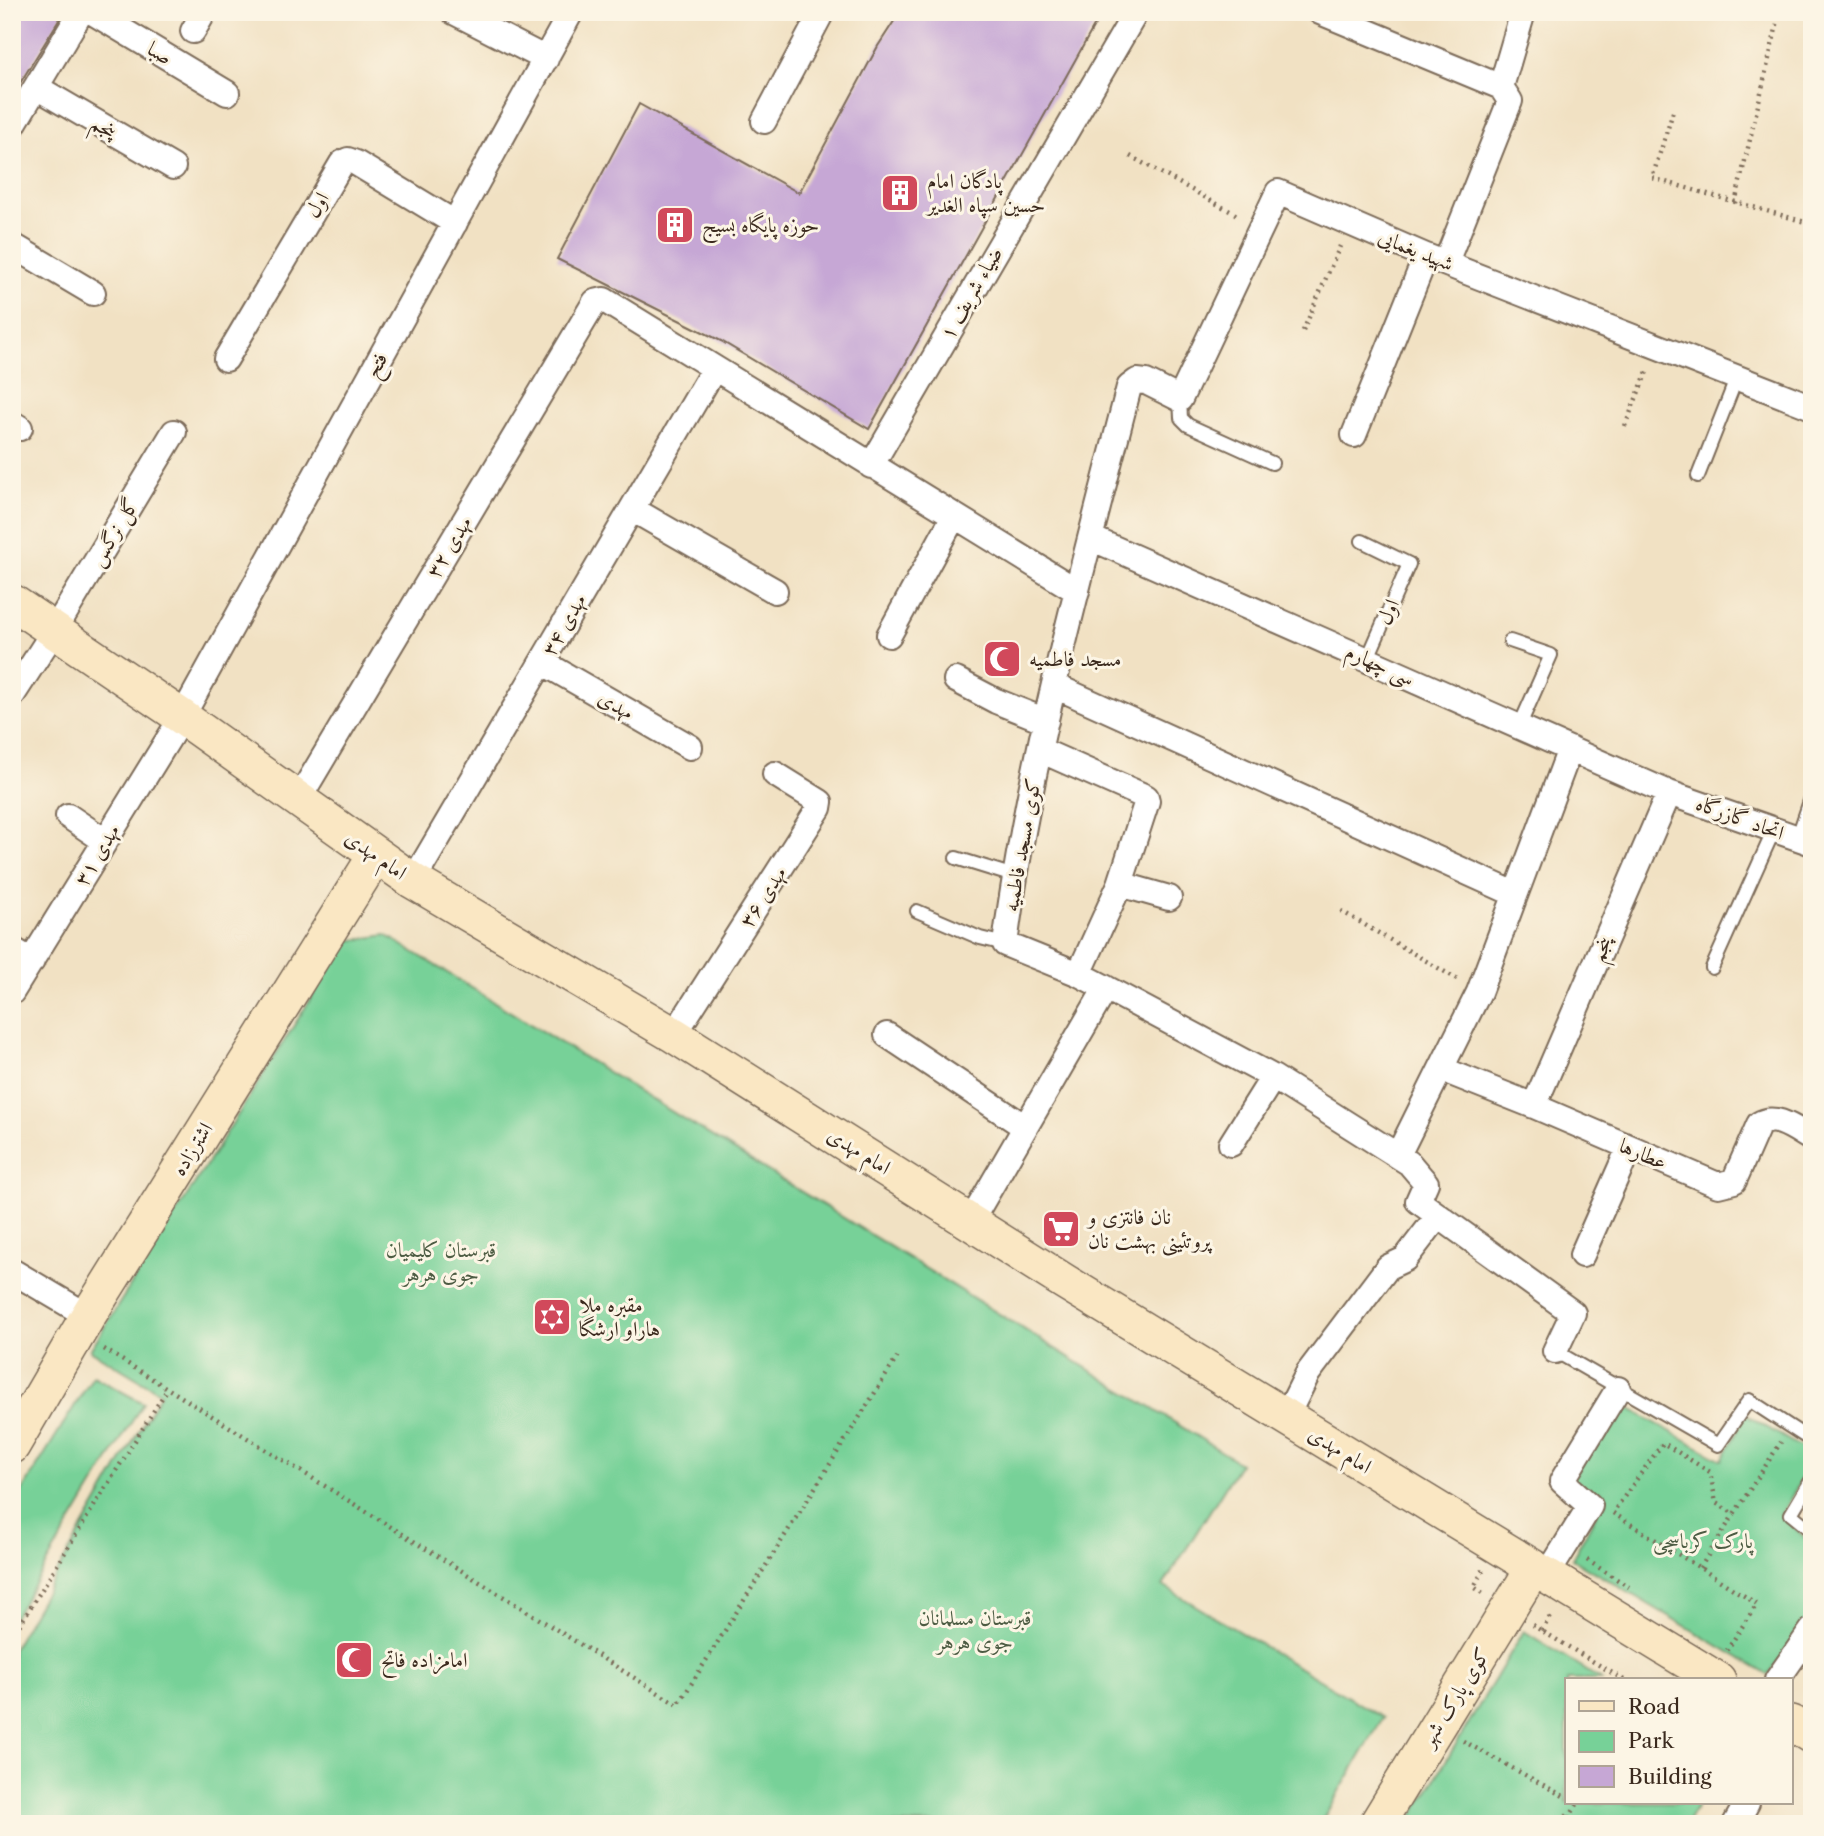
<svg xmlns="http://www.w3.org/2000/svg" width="1824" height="1836" viewBox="0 0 1824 1836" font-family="'Libre Caslon Text',Amiri,serif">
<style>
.green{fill:#77d198;stroke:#597e5b;stroke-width:2}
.building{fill:#c6a7d5}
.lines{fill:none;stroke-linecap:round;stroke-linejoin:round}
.lane-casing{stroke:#7b6a58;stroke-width:16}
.street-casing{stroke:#7b6a58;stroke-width:28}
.secondary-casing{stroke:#7b6a58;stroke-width:38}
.path{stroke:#7b6a58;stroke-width:4.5;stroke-dasharray:2 5;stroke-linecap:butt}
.lane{stroke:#fff;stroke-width:12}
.street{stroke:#fff;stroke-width:24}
.secondary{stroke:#fae7c3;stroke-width:35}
.labels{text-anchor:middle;stroke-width:6;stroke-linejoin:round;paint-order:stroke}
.street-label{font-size:21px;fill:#3b2a1e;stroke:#fcf5e5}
.poi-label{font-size:21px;fill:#3b2a1e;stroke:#fcf5e5;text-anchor:start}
.park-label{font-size:21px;fill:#4d5c43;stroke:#fcf5e5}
</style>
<rect width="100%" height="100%" fill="#fcf5e5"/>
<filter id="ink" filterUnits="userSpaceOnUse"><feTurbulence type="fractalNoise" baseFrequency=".0143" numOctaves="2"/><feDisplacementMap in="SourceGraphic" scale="14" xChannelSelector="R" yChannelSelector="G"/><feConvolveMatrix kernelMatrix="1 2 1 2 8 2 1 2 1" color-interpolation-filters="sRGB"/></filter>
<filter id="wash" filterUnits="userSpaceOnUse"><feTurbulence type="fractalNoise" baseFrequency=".00686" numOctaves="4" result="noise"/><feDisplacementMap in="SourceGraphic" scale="28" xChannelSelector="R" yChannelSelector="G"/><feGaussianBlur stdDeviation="1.57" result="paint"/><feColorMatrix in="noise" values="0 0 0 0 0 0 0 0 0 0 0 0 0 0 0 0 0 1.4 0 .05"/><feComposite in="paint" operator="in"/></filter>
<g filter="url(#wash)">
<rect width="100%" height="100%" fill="#f1e1c3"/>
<path class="green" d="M 386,935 L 1240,1463 L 1163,1586 L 1383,1718 L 1320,1824 L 12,1824 L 12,1650 L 161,1393 L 90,1350 L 347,941 Z
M 93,1376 L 143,1403 L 12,1621 L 12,1507 Z
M 1621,1404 L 1722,1460 L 1746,1415 L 1812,1454 L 1812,1461 L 1781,1515 L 1812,1544 L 1812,1618 L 1768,1675 L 1572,1559 L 1600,1507 L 1570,1480 Z
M 1524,1631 L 1601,1680 L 1567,1680 L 1567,1803 L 1699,1803 L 1687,1824 L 1408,1824 Z"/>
<g id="blocks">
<path class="building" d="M 12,12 L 64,12 L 12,96 Z
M 900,12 L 1102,12 L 869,429 L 721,341 L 557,259 L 639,104 L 799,193 L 878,46 Z"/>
</g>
</g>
<g filter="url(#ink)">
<use href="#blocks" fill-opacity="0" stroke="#7b6a58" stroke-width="2"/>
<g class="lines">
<defs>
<path id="lane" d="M 1180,399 L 1181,418 L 1188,425 L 1272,463
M 1698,476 L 1737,377
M 1362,541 L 1409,564 L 1367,660
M 1510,641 L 1551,655 L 1519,727
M 1797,839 L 1812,795
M 956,858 L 1014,876
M 917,911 L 980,938 L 1005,944
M 1712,968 L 1774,830
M 1555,1351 L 1718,1445 L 1749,1400 L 1812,1441
M 1812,1479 L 1791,1514 L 1812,1531"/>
<path id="street" d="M 92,12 L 227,93
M 454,12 L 546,59
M 1320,12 L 1501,87 L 1510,101 L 1446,262
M 193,31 L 204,12
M 36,87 L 173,167
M 1501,87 L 1523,12
M 764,121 L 822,12
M 12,127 L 81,12
M 12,245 L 93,293
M 226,359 L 342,163 L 348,160 L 356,163 L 455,223
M 12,423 L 20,428
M 1354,435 L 1426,256
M 871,466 L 1136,12
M 632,509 L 775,591
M 1091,538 L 1669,793 L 1812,843
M 889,635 L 954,516
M 542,662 L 690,747
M 956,680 L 996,701 L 1046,721
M 1055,686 L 1515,894
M 12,696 L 54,631 L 174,432
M 1040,750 L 1146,797 L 1147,801 L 1120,884 L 1079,974
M 298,800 L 595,302 L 604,300 L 1077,591
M 68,816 L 105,841
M 413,881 L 714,369
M 1120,884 L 1169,898
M 12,949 L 32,961
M 1106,988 L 1273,1077 L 1409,1163 L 1426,1183 L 1418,1201 L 1573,1313 L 1555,1351
M 12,992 L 182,717 L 571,12
M 674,1035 L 819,808 L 820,802 L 775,774
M 887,1035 L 1025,1127
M 1441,1069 L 1534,1106 L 1718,1185 L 1734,1181 L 1759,1124 C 1776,1113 1796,1130 1812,1139
M 1534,1106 L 1669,793
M 1231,1144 L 1273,1077
M 1398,1155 L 1479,992 L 1570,749
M 971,1221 L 1106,988 L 1079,974 L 1005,944 C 1030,756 1082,571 1129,387 L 1137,381 L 1146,382 L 1180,399 L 1278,192 L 1426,256 L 1812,407
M 1582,1255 L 1629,1148
M 12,1271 L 88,1316
M 1286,1417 L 1308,1373 L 1388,1267 L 1405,1259 L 1438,1216
M 1546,1577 L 1590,1506 L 1562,1481 L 1618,1389
M 1777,1680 L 1812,1630
M 1735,1824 L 1747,1803"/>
<path id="secondary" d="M 12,602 L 182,717 L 413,881 L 674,1035 L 1065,1282 L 1718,1680
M 12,1446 L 88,1316 L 376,855
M 1791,1723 L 1812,1736
M 1377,1824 L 1533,1569"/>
</defs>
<use href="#lane" class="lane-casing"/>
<use href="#street" class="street-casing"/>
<use href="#secondary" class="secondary-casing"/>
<path class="path" d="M 1673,112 L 1652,178 L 1812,224
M 1130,156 L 1239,216
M 1735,203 L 1780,12
M 1303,331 L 1340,246
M 1625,426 L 1648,369
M 1341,911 L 1457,979
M 104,1349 L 678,1705 L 900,1353
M 1616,1508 L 1663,1443 L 1710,1472 L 1716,1503 L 1734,1514 L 1781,1442
M 1613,1513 L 1757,1604 L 1727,1650
M 1587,1560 L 1629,1587
M 1700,1568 L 1734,1514
M 1483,1593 L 1474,1587 L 1483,1570
M 1532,1625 L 1624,1680
M 1542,1631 L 1552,1613
M 12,1637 L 168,1388
M 1463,1741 L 1567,1798
M 1554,1824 L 1571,1813
M 1565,1824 L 1578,1803"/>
<use href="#lane" class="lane"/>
<use href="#street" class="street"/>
<use href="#secondary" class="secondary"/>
</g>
</g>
<defs>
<symbol id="building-square" viewBox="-11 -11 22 22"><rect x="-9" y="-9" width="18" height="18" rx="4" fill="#d1495b" stroke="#fcf5e5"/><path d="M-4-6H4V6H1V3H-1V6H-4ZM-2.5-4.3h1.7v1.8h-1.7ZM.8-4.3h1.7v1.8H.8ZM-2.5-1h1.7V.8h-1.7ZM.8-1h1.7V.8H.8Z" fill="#fff"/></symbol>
<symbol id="mosque-square" viewBox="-11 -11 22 22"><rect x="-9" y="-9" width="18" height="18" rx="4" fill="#d1495b" stroke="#fcf5e5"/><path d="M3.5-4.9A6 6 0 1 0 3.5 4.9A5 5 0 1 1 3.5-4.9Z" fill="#fff"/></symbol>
<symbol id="supermarket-square" viewBox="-11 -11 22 22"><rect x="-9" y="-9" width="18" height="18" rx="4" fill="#d1495b" stroke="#fcf5e5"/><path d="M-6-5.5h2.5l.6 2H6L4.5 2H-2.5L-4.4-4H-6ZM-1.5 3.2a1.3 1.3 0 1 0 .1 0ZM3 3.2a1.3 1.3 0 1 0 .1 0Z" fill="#fff"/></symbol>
<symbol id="synagogue-square" viewBox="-11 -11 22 22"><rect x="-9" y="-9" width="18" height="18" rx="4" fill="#d1495b" stroke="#fcf5e5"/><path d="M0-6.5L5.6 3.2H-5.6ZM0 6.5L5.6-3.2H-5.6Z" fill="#fff"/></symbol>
</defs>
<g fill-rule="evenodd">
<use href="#building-square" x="878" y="171" width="44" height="44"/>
<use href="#building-square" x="653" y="203" width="44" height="44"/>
<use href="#mosque-square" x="980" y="637" width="44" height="44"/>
<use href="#supermarket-square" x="1039" y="1207" width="44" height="44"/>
<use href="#synagogue-square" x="530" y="1295" width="44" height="44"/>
<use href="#mosque-square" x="332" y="1638" width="44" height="44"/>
</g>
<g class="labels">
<g class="street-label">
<text transform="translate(160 53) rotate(31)" y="7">صبا</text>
<text transform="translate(104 127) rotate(30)" y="7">پنجم</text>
<text transform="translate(317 205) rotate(-59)" y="7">اول</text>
<text transform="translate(1416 250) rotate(22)" y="7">شهید یغمایی</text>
<text transform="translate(971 293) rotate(-60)" y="7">ضیاء شریف ۱</text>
<text transform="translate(376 365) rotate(-61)" y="7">فتح</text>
<text transform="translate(114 532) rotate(-59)" y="7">گل نرگس</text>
<text transform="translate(449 547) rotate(-59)" y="7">مهدی ۳۲</text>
<text transform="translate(1388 612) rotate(-66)" y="7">اول</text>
<text transform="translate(564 625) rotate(-60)" y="7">مهدی ۳۴</text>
<text transform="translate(1380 665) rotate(24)" y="7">سی چهارم</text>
<text transform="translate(616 705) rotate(30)" y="7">مهدی</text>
<text transform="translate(1740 818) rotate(20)" y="7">اتحاد گازرگاه</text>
<text transform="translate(1022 845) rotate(-80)" y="7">کوی مسجد فاطمیه</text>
<text transform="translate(97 855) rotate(-59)" y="7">مهدی ۳۱</text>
<text transform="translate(376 855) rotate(35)" y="7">امام مهدی</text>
<text transform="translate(763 897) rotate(-57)" y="7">مهدی ۳۶</text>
<text transform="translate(1601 949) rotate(-67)" y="7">پنجم</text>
<text transform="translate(192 1149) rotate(-58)" y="7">اشترزاده</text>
<text transform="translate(859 1151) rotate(32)" y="7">امام مهدی</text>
<text transform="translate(1643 1154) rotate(23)" y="7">عطارها</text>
<text transform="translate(1340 1450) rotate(32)" y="7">امام مهدی</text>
<text transform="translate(1455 1697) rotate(-58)" y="7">کوی پارک شهر</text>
</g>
<g class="poi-label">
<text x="927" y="188">پادگان امام<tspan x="927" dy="24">حسین سپاه الغدیر</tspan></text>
<text x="702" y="232">حوزه پایگاه بسیج</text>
<text x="1029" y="666">مسجد فاطمیه</text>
<text x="1088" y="1224">نان فانتزی و<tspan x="1088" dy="24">پروتئینی بهشت نان</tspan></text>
<text x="579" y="1312">مقبره ملا<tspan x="579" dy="24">هاراو ارشگا</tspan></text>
<text x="381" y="1667">امامزاده فاتح</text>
</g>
<g class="park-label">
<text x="441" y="1257">قبرستان کلیمیان<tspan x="441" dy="24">جوی هرهر</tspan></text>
<text x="1703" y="1548">پارک کرباسچی</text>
<text x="975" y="1625">قبرستان مسلمانان<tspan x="975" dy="24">جوی هرهر</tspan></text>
</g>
</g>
<rect width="1824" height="1836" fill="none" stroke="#fcf5e5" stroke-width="42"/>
<rect x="1565" y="1678" width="228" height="126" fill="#fcf5e5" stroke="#afa495" stroke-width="2"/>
<rect x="1579" y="1701" width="35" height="10" fill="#fae7c3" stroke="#afa495" stroke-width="2"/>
<text x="1628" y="1714" font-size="21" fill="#3b2a1e">Road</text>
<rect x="1579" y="1731" width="35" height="21" fill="#77d198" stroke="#afa495" stroke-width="2"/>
<text x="1628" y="1748" font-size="21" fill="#3b2a1e">Park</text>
<rect x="1579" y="1766" width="35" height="21" fill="#c6a7d5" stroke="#afa495" stroke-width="2"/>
<text x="1628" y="1784" font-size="21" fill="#3b2a1e">Building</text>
</svg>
